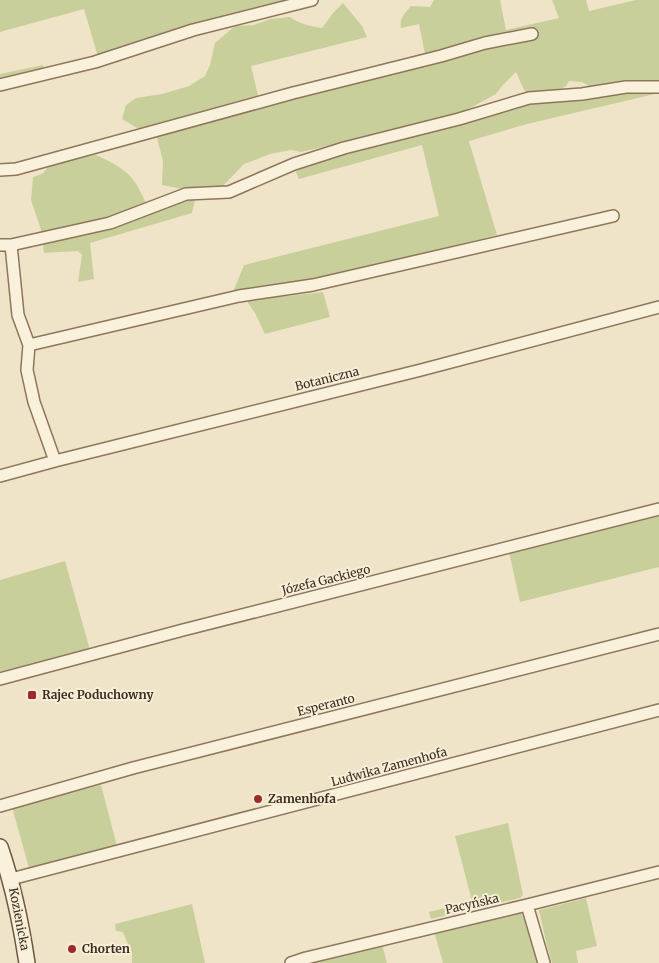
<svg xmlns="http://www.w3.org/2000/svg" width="659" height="963" viewBox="0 0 659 963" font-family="Merriweather,serif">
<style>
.green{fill:#c9cf9b}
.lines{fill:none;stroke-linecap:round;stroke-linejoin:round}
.minor-casing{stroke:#8d765c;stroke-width:14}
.secondary-casing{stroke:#6f573f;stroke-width:18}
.minor{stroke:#faf1dc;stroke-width:11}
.secondary{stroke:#faf1dc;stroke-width:15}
.poi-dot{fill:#9e2a2b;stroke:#f7eed8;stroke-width:2}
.labels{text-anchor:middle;stroke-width:4;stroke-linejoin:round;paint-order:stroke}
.street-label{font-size:12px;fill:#3d2e20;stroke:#f7eed8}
.poi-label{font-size:12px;font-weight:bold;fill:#3d2e20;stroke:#f7eed8;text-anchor:start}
</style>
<rect width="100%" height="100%" fill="#f0e4c8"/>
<path class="green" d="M 0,0 L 293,0 L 98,57 L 84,9 L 0,32 Z
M 434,0 L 500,0 L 506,30 L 559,18 L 552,0 L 586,0 L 589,11 L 636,0 L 659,0 L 659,84 L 593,88 L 582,82 L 569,81 L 566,86 L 554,92 L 528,93 L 524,90 L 516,72 L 502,86 L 496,94 L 463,112 L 460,120 L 531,103 L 637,90 L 659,92 L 659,93 L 527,124 L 469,141 L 497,235 L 335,276 L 233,292 L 244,265 L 439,216 L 422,145 L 299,179 L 296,172 L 298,168 L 343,154 L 370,148 L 390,139 L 358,139 L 301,152 L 291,150 L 270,154 L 244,164 L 223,186 L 205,190 L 182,189 L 162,185 L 163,161 L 157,138 L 147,128 L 137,128 L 122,119 L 126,105 L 136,98 L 162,94 L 189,86 L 205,76 L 210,65 L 215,43 L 235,26 L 254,25 L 270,19 L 290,17 C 300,24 310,26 322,28 L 333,13 L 343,3 L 362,26 L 367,37 L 251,66 L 258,95 L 262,105 L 425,54 L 419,24 L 401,28 C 399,18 405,13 411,6 L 430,7 Z
M 43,65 L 45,70 L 0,81 L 0,74 Z
M 96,155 C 107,160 122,167 130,176 C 138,184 145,201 150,212 L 178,201 L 195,200 L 192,213 L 90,243 L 94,279 L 78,282 L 82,255 L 78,251 L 44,253 L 41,230 L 31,200 L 33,177 C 48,173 43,170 52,164 C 61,158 85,156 96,155 Z
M 323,292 L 330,317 L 265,334 L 255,313 L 248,303 L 248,298 L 262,297 L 287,296 Z
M 659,515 L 659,567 L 520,602 L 509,552 Z
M 65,561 L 90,650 L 0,672 L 0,580 Z
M 101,785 L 117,846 L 29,868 L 12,807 Z
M 508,823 L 523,895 L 520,898 L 431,919 L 429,912 L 472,901 L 455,836 Z
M 586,898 L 597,946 L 576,951 L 578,963 L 552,963 L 546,942 L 539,910 Z
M 192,904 L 205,963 L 132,963 L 132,953 L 127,942 L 123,932 L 116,931 L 115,924 Z
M 520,911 L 529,928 L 540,963 L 443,963 L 434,931 L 451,929 Z
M 382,944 L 387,963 L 307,963 Z"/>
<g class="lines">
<defs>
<path id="minor" d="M 0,85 L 95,62 L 193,30 L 312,0
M 0,170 L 16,169 L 293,93 L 441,56 L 485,43 L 532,34
M 0,245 L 11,245 L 110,223 L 186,194 L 229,192 L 294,164 L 344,148 L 459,119 L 529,98 L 582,94 L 626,87 L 659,87
M 11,245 L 18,315 L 29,345 L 27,370 L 34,402 L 55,461
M 29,345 L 239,296 L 313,285 L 613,216
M 0,476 L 55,461 L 421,370 L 659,307
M 0,679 L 183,630 L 659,509
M 0,806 L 133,768 L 659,634
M 11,879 L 659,710
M 527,905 L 544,963
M 291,963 L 306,958 L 527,905 L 659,872"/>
<path id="secondary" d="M 0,847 C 13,885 21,923 27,963"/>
</defs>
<use href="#minor" class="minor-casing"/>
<use href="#secondary" class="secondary-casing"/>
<use href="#minor" class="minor"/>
<use href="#secondary" class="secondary"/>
</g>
<g class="poi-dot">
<rect x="27" y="690" width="10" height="10" rx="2.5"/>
<circle cx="258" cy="799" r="5"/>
<circle cx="72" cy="949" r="5"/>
</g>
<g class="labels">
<g class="street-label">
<text transform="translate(327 379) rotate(-14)" y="4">Botaniczna</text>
<text transform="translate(326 580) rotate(-14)" y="4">Józefa Gackiego</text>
<text transform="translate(326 705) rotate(-14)" y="4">Esperanto</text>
<text transform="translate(389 767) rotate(-15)" y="4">Ludwika Zamenhofa</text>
<text transform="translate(472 904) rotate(-13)" y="4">Pacyńska</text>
<text transform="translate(19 919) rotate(79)" y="4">Kozienicka</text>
</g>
<g class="poi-label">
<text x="42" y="699">Rajec Poduchowny</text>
<text x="268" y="803">Zamenhofa</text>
<text x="82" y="953">Chorten</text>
</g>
</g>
</svg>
